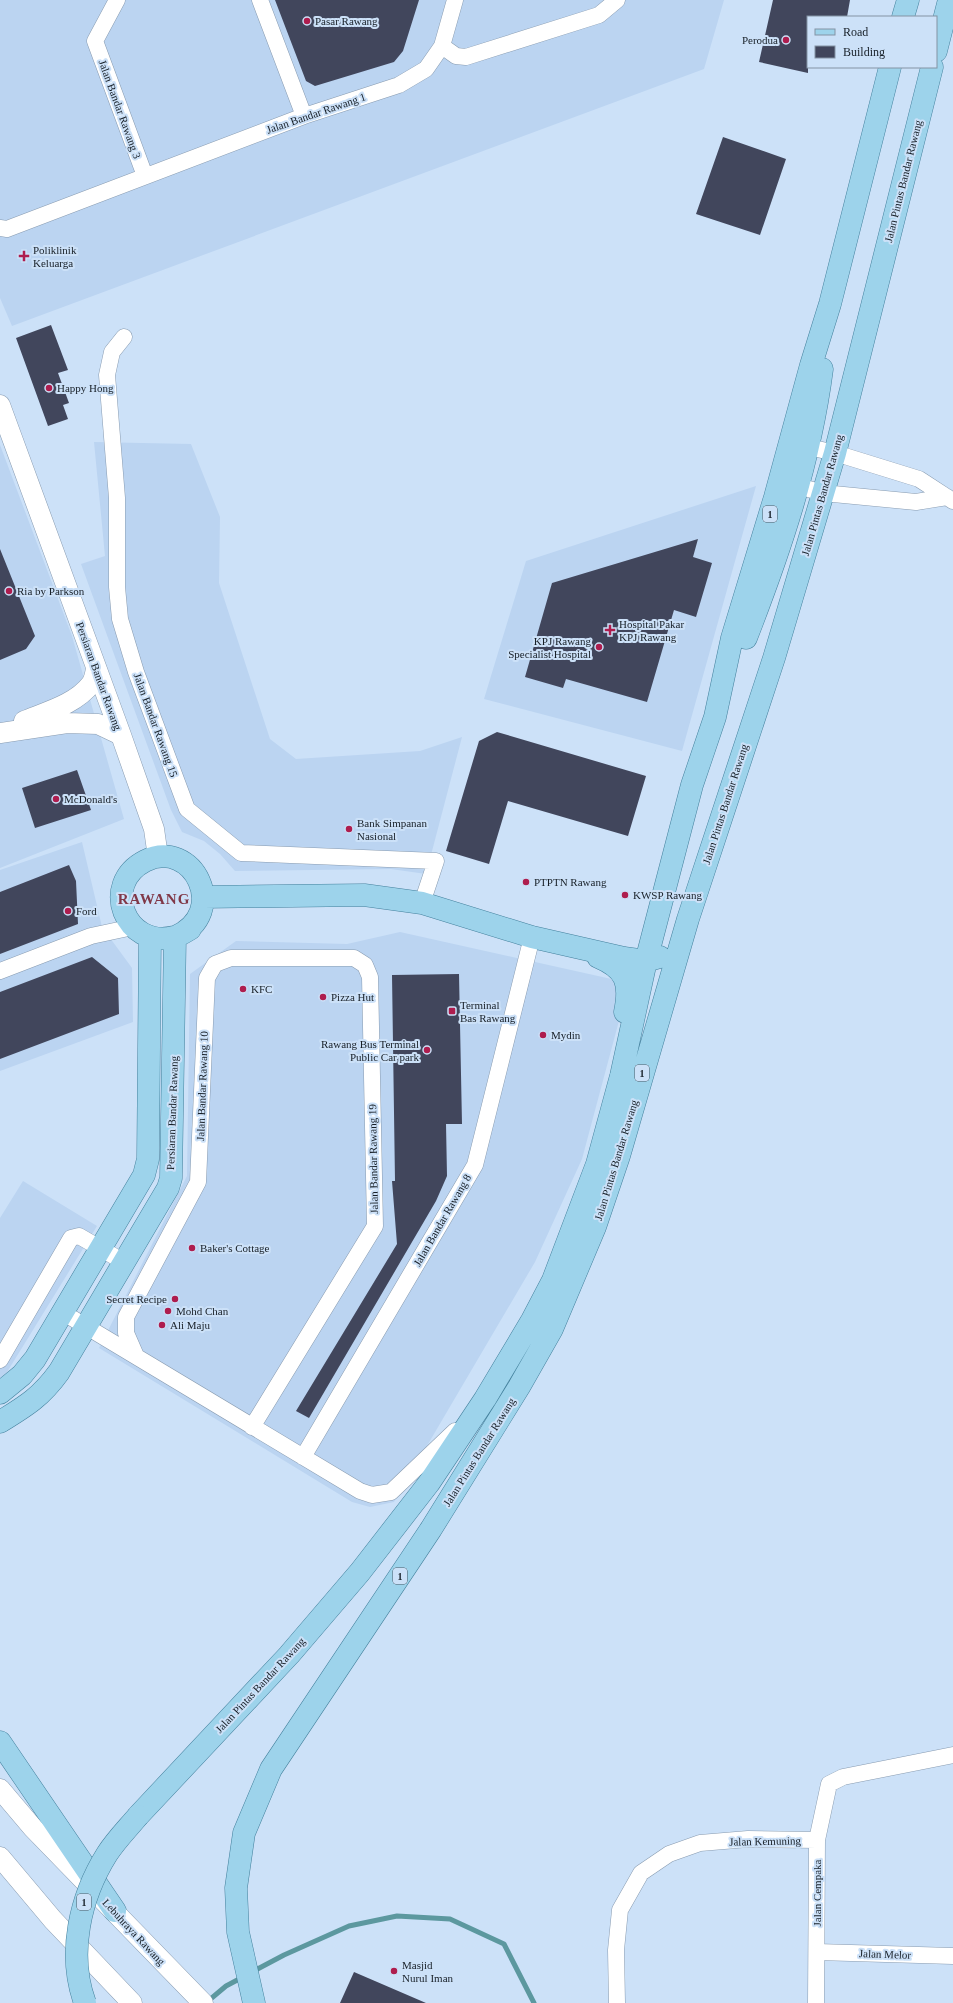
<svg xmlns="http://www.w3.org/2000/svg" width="953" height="2003" viewBox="0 0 953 2003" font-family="Georgia,serif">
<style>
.built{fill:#bbd4f1}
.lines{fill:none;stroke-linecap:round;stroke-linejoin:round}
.stream{stroke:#5c989f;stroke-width:5}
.building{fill:#41465c}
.minor-casing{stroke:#889bb0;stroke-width:17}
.tertiary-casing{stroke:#889bb0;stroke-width:21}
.primary-casing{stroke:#44819d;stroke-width:23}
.minor{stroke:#fff;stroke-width:16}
.tertiary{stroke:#fff;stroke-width:20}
.primary{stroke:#9dd3eb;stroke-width:22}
.primary-bridge-casing{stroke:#44819d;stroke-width:23;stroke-linecap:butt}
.primary-bridge{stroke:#9dd3eb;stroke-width:22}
.poi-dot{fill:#ae1d4e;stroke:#cce1f8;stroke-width:1.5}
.labels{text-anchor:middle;stroke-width:4;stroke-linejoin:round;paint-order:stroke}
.shield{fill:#cce1f8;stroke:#4d5966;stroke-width:1}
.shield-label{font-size:10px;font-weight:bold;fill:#171f27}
.poi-label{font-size:11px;fill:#171f27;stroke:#cce1f8;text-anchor:start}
.street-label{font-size:11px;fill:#171f27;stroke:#cce1f8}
.district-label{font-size:15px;font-weight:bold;letter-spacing:1px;fill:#803848;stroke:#cce1f8}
</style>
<rect width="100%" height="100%" fill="#cce1f8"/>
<path class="built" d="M 0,0 L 724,0 L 704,69 L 12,326 L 0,298 Z
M 94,442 L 191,444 L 220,517 L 219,583 L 270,739 L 296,759 L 420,751 L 462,737 L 426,874 L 391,869 L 235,871 L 220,854 L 204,841 L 182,832 L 171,810 L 81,564 L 105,556 Z
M 0,445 L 72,636 L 124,819 L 0,868 Z
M 756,486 L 682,751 L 484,699 L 526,561 Z
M 82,842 L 102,927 L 132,968 L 133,1022 L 0,1071 L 0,870 Z
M 400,932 L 616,980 L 620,1017 L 582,1159 L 535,1262 L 394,1502 L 370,1507 L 352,1502 L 99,1348 L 187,1176 L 190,974 L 236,941 L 347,944 Z
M 23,1181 L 97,1226 L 4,1377 L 0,1379 L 0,1218 Z"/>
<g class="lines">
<path class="stream" d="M 252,1972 L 284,1955 L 349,1926 L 397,1916 L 450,1919 L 504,1944 L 534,2003
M 207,2002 L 226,1986 L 243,1977"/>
</g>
<path class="building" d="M 275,0 L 419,0 L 403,51 L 394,62 L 315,86 L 306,81 Z
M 773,0 L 850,0 L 847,17 L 808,17 L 808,73 L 759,62 Z
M 723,137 L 786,159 L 760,235 L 696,214 Z
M 51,325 L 68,370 L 58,373 L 69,403 L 63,405 L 68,419 L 48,426 L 16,338 Z
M 698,539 L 693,557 L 712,563 L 696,617 L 674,610 L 647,702 L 566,679 L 563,688 L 525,677 L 552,583 Z
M 0,549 L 35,636 L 26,649 L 0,660 Z
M 497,732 L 646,776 L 628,836 L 508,801 L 489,864 L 446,851 L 479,741 Z
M 77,770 L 91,810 L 35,828 L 22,788 Z
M 69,865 L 76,881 L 78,924 L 0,954 L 0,892 Z
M 92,957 L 118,978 L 119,1014 L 0,1059 L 0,992 Z
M 459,974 L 462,1124 L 446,1124 L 447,1176 L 436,1201 L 309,1418 L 296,1411 L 397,1244 L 392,1181 L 395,1181 L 392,975 Z
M 354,1972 L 426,2003 L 340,2003 Z"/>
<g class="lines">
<defs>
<path id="minor" d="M 117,0 L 95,41 L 145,176
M 260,0 L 304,116
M 442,46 L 456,56 L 466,57 L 599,15 L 617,0
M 0,228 L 7,229 L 304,116 L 399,85 L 426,69 L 442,46 L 455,0
M 124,337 L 112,352 L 107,375 L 117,498 L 117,587 L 120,619 L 136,672 L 187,809 L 241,853 L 436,861 L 422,903
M 809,447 L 835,453 L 919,479 L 953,501
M 798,486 L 823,493 L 916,502 L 947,497
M 0,971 L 91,936 L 133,927
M 62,1312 L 360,1491 L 372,1495 L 391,1492 L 455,1431
M 136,1356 L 126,1333 L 126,1317 L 198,1182 L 207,978 L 215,964 L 231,958 L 354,958 L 365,965 L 370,977 L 375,1226 L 252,1427
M 0,1360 L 71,1238 L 79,1236 L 124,1262
M 303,1457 L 475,1165 L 532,937
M 817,1952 L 953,1956
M 617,2003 L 616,1950 L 620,1910 L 641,1873 L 669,1854 L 700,1843 L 748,1839 L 817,1840
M 816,2003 L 817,1840 L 829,1784 L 843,1777 L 953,1755"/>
<path id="tertiary" d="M 0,405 L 121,735 L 154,829 L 158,857
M 24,721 C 46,712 76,704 91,684 C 94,680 95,674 96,669
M 0,733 L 67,723 L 98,724 L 121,735
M 0,1789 L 33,1828 L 203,2003
M 0,1857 L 53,1920 L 132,2003"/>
<path id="primary" d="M 903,17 L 908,0
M 936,51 L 949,0
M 746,638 C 780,551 810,462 822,369
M 204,897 L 364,895 L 422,903 L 532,937 L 624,958 L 646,961 L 660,957
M 598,957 C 626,969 631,982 625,1012
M 0,1393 L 22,1375 L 35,1359 L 144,1175 L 148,1159 L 150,937
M 0,1422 C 26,1406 41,1397 59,1372 L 168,1188 L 171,1178 L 175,937 C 231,913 193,837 145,861 C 100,884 125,949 174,937 C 179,936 185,932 190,929
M 0,1742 L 115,1911
M 138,1816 L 289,1655 L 360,1572 L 429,1483 L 485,1399 L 531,1322 L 553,1280 L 597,1164 L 621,1076 L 646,961 L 692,785 L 715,717 L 732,638 L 775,497 L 811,365 L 830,304 L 890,67
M 254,2003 L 238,1932 L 236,1888 L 244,1833 L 271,1769 L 431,1529 L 519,1387 L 552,1329 L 595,1227 L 619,1156 L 688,919 L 774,658 L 835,453 L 932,67"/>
</defs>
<use href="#minor" class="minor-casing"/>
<use href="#tertiary" class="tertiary-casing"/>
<use href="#primary" class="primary-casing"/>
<use href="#minor" class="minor"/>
<use href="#tertiary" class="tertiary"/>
<use href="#primary" class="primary"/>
<defs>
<path id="primary-bridge" d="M 85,2003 C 67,1954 80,1897 107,1854 C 116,1840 128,1828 138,1816"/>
</defs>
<use href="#primary-bridge" class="primary-bridge-casing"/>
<use href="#primary-bridge" class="primary-bridge"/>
</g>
<g class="poi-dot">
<circle cx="307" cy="21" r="4"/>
<circle cx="786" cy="40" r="4"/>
<path d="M22 250h4v4h4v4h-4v4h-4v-4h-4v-4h4z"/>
<circle cx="49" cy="388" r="4"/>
<circle cx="9" cy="591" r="4"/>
<path d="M608 624h4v4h4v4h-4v4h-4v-4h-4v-4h4z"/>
<circle cx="599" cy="647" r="4"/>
<circle cx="56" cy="799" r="4"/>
<circle cx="349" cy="829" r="4"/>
<circle cx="526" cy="882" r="4"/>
<circle cx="625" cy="895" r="4"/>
<circle cx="68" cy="911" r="4"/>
<circle cx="243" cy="989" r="4"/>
<circle cx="323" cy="997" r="4"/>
<rect x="448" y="1007" width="8" height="8" rx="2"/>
<circle cx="543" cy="1035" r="4"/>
<circle cx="427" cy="1050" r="4"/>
<circle cx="192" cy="1248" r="4"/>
<circle cx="175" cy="1299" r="4"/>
<circle cx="168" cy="1311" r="4"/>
<circle cx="162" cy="1325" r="4"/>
<circle cx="394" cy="1971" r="4"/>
</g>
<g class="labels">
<g class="shield">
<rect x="763" y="506" width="14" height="16" rx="3"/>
<rect x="635" y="1065" width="14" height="16" rx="3"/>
<rect x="393" y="1568" width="14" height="16" rx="3"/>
<rect x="77" y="1894" width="14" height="16" rx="3"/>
</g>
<g class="shield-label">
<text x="770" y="518">1</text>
<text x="642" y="1077">1</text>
<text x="400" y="1580">1</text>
<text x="84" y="1906">1</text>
</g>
<g class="poi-label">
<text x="315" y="25">Pasar Rawang</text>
<text x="778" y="44" text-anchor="end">Perodua</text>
<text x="33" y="254">Poliklinik<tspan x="33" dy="13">Keluarga</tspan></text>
<text x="57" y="392">Happy Hong</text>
<text x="17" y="595">Ria by Parkson</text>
<text x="619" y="628">Hospital Pakar<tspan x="619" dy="13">KPJ Rawang</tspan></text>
<text x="591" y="645" text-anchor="end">KPJ Rawang<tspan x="591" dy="13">Specialist Hospital</tspan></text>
<text x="64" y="803">McDonald's</text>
<text x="357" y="827">Bank Simpanan<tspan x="357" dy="13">Nasional</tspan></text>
<text x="534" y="886">PTPTN Rawang</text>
<text x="633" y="899">KWSP Rawang</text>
<text x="76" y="915">Ford</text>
<text x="251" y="993">KFC</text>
<text x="331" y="1001">Pizza Hut</text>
<text x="460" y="1009">Terminal<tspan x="460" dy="13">Bas Rawang</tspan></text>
<text x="551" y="1039">Mydin</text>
<text x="419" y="1048" text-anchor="end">Rawang Bus Terminal<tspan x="419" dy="13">Public Car park</tspan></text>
<text x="200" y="1252">Baker's Cottage</text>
<text x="167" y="1303" text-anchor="end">Secret Recipe</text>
<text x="176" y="1315">Mohd Chan</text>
<text x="170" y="1329">Ali Maju</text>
<text x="402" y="1969">Masjid<tspan x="402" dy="13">Nurul Iman</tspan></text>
</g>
<g class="street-label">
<text transform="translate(120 109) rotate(70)" y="4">Jalan Bandar Rawang 3</text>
<text transform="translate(316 113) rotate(-19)" y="4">Jalan Bandar Rawang 1</text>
<text transform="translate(903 181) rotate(-76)" y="4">Jalan Pintas Bandar Rawang</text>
<text transform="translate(822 495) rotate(-74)" y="4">Jalan Pintas Bandar Rawang</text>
<text transform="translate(99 676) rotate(70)" y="4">Persiaran Bandar Rawang</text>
<text transform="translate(156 725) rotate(70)" y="4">Jalan Bandar Rawang 15</text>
<text transform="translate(725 804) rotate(-72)" y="4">Jalan Pintas Bandar Rawang</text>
<text transform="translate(202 1086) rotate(-88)" y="4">Jalan Bandar Rawang 10</text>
<text transform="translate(172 1113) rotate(-88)" y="4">Persiaran Bandar Rawang</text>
<text transform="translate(373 1159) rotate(-91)" y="4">Jalan Bandar Rawang 19</text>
<text transform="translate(616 1160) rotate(-73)" y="4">Jalan Pintas Bandar Rawang</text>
<text transform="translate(442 1220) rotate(-60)" y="4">Jalan Bandar Rawang 8</text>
<text transform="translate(479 1452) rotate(-58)" y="4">Jalan Pintas Bandar Rawang</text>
<text transform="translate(260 1685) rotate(-47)" y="4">Jalan Pintas Bandar Rawang</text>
<text transform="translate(765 1841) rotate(-1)" y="4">Jalan Kemuning</text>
<text transform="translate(817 1893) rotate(-90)" y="4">Jalan Cempaka</text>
<text transform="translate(134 1932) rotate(47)" y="4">Lebuhraya Rawang</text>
<text transform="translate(885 1954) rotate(2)" y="4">Jalan Melor</text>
</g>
<g class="district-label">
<text x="154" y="904">RAWANG</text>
</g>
</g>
<rect x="807" y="16" width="130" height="52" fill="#cce1f8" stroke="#8493a4"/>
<rect x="815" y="29" width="20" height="6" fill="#9dd3eb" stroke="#8493a4"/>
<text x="843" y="36" font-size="12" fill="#171f27">Road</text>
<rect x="815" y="46" width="20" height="12" fill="#41465c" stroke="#8493a4"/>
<text x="843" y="56" font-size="12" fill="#171f27">Building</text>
</svg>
